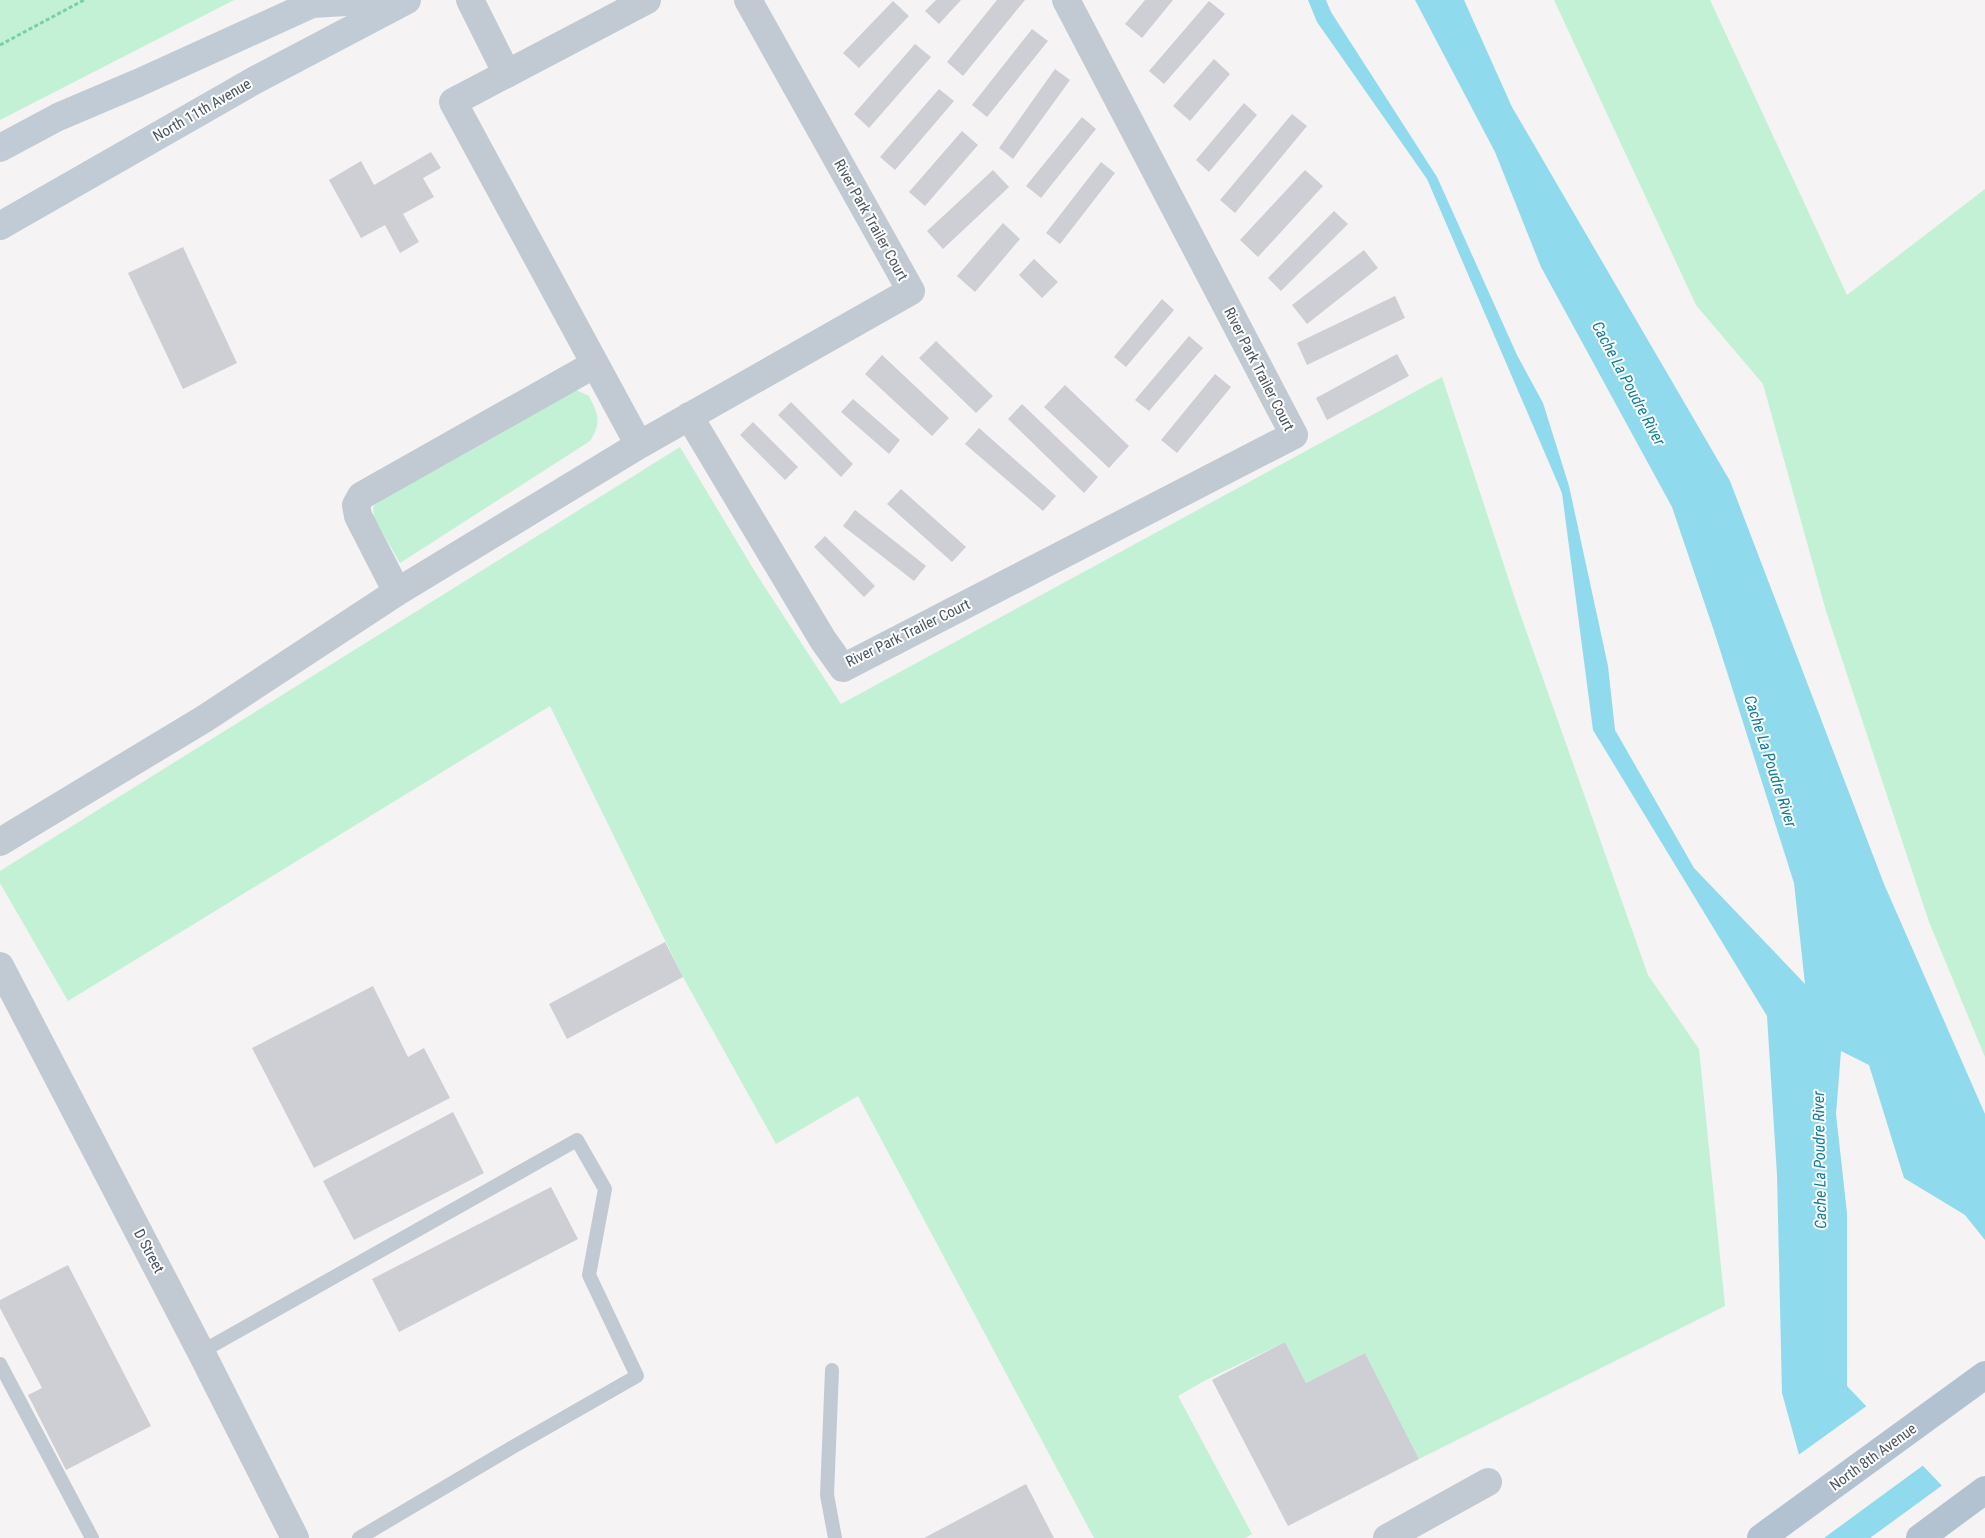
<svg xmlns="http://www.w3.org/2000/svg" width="1985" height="1538" viewBox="0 0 1985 1538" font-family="'Roboto Condensed',sans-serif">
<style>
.green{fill:#c3f1d5}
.water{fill:#90daee}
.pier{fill:#f5f3f3}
.building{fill:#cdcfd5}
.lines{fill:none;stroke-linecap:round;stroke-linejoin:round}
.path{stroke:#7ad0a6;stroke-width:3;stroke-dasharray:4 2.5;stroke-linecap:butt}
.service{stroke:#c1cad2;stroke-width:14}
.minor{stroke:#c1cad2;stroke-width:28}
.tertiary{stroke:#c1cad2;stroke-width:28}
.secondary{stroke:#c1cbd6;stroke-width:28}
.primary{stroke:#b3c2d1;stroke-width:28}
.labels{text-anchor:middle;stroke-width:4;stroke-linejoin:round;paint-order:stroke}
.street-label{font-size:15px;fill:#4a5661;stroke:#fff}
.water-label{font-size:16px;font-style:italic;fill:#0c7c9b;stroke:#fff}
</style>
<rect width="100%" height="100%" fill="#f5f3f3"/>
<path class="green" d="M 0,0 L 234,0 L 0,120 Z
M 1554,0 L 1710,0 L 1847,295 L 1985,189 L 1985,1057 L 1929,922 L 1826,611 L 1763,384 L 1696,305 Z
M 1442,377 L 1518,608 L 1648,975 L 1699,1049 L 1725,1306 L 1419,1459 L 1365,1353 L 1306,1383 L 1285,1342 L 1204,1381 L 1178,1396 L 1252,1534 L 1245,1538 L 1094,1538 L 858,1096 L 776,1144 L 683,977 L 550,706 L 68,1001 L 0,883 L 0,871 L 680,447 L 757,575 L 841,704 Z
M 572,388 L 589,396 C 598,414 602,423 590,441 L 400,563 L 374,518 L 373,507 L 386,490 Z"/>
<path class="water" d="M 1308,0 L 1326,0 L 1331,12 L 1437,177 L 1517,355 L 1543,403 L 1569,486 L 1608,666 L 1615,730 L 1694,868 L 1805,984 L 1794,883 L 1714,631 L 1672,507 L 1541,267 L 1495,152 L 1415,0 L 1464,0 L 1512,107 L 1730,481 L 1884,884 L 1985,1114 L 1985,1240 L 1965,1215 L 1904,1178 L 1869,1065 L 1841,1051 L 1836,1114 L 1847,1213 L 1847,1386 L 1985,1531 L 1985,1538 L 1822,1538 L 1782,1393 L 1777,1175 L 1767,1016 L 1593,730 L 1562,493 L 1427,179 L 1317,22 Z"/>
<path class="pier" d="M 1868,1405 L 1925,1464 L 1824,1538 L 1819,1538 L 1797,1456 Z
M 1944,1484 L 1985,1528 L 1985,1538 L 1870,1538 Z"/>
<path class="building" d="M 936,0 L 961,0 L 939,24 L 925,11 Z
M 997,0 L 1025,0 L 963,76 L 947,62 Z
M 1145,0 L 1173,0 L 1142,38 L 1125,24 Z
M 893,1 L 909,16 L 859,68 L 843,53 Z
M 1209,1 L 1225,14 L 1164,84 L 1149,71 Z
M 1032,29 L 1048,41 L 987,117 L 972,105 Z
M 915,44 L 931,57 L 869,128 L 854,114 Z
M 1214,59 L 1230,74 L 1190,121 L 1173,106 Z
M 1055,69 L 1070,80 L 1013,159 L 999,148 Z
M 939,89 L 954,101 L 895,170 L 880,157 Z
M 1244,103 L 1257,115 L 1209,172 L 1196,160 Z
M 1292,114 L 1307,126 L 1235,213 L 1220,200 Z
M 1082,117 L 1096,129 L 1041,198 L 1026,186 Z
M 962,131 L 978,145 L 925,206 L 909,192 Z
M 431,152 L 441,168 L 423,178 L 434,197 L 403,214 L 419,242 L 400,253 L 385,225 L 361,238 L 329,180 L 361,161 L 374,185 Z
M 1101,162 L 1115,173 L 1060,244 L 1046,233 Z
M 993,170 L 1009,187 L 943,249 L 927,231 Z
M 1305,170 L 1323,186 L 1258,257 L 1240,240 Z
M 1334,211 L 1348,224 L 1281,291 L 1268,278 Z
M 1003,223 L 1020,239 L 975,292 L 957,276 Z
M 183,247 L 237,363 L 183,389 L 128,273 Z
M 1364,250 L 1378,268 L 1307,324 L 1292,305 Z
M 1034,259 L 1058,282 L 1042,298 L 1019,275 Z
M 1395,296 L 1405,318 L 1307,365 L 1297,343 Z
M 1162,299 L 1174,310 L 1126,367 L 1114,357 Z
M 1189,336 L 1203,348 L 1149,411 L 1135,400 Z
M 936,341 L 993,396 L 976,413 L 919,358 Z
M 1397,354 L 1409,376 L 1327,420 L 1316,398 Z
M 882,355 L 949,418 L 932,436 L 865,374 Z
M 1215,374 L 1231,387 L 1177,453 L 1161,440 Z
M 1065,385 L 1129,446 L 1109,468 L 1044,407 Z
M 853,399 L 900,440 L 889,454 L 841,412 Z
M 791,402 L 853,464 L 841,477 L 778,415 Z
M 1022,404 L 1098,477 L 1084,493 L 1008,419 Z
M 753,422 L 798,467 L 785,480 L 740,435 Z
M 979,428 L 1056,496 L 1043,511 L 965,444 Z
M 901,489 L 966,547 L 952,562 L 887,504 Z
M 855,510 L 926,566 L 914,581 L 843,526 Z
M 825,536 L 875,586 L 864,597 L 814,547 Z
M 665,942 L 683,977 L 567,1039 L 549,1004 Z
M 373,986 L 408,1057 L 424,1048 L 450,1098 L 314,1168 L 252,1048 Z
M 453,1112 L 484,1173 L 354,1240 L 323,1181 Z
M 551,1187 L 578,1239 L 399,1332 L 372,1279 Z
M 68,1265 L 151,1426 L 66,1470 L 28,1395 L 42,1388 L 0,1308 L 0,1300 Z
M 1285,1342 L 1306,1383 L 1365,1353 L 1419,1459 L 1288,1526 L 1212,1380 Z
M 1026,1484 L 1054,1538 L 924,1538 Z"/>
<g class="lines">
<path class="path" d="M 0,45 L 84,0"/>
<path class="service" d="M 201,1352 L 577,1140 L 605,1189 L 589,1275 L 637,1376 L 511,1448 L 359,1538
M 0,1364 L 92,1538
M 832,1370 L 827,1495 L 835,1538"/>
<path class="minor" d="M 470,0 L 507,74
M 689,416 L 823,640 L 843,668 L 1294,435 L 1066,0
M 639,445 L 453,102 L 647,0
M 397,592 L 358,516 L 356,505 L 361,496 L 595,364
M 0,842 L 204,719 L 397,592 L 639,445 L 911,291 L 748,0
M 1387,1538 L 1488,1482"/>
<path class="tertiary" d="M 0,966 L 201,1352 L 295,1538"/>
<path class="secondary" d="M 0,148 L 58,117 L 138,83 L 312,4 L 379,0
M 0,226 L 257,79 L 407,0"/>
<path class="primary" d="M 1761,1538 L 1985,1375
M 1920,1538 L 1985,1490"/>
</g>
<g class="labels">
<g class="street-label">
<text transform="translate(202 110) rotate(-30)" y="5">North 11th Avenue</text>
<text transform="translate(871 220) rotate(61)" y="5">River Park Trailer Court</text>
<text transform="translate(1259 369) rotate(63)" y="5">River Park Trailer Court</text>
<text transform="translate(908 633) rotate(-26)" y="5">River Park Trailer Court</text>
<text transform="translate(149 1251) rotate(62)" y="5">D Street</text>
<text transform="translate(1873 1457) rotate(-36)" y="5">North 8th Avenue</text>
</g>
<g class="water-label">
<text transform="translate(1629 383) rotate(62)" y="6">Cache La Poudre River</text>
<text transform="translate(1771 761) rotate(72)" y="6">Cache La Poudre River</text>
<text transform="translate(1819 1160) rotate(-91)" y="6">Cache La Poudre River</text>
</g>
</g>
</svg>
